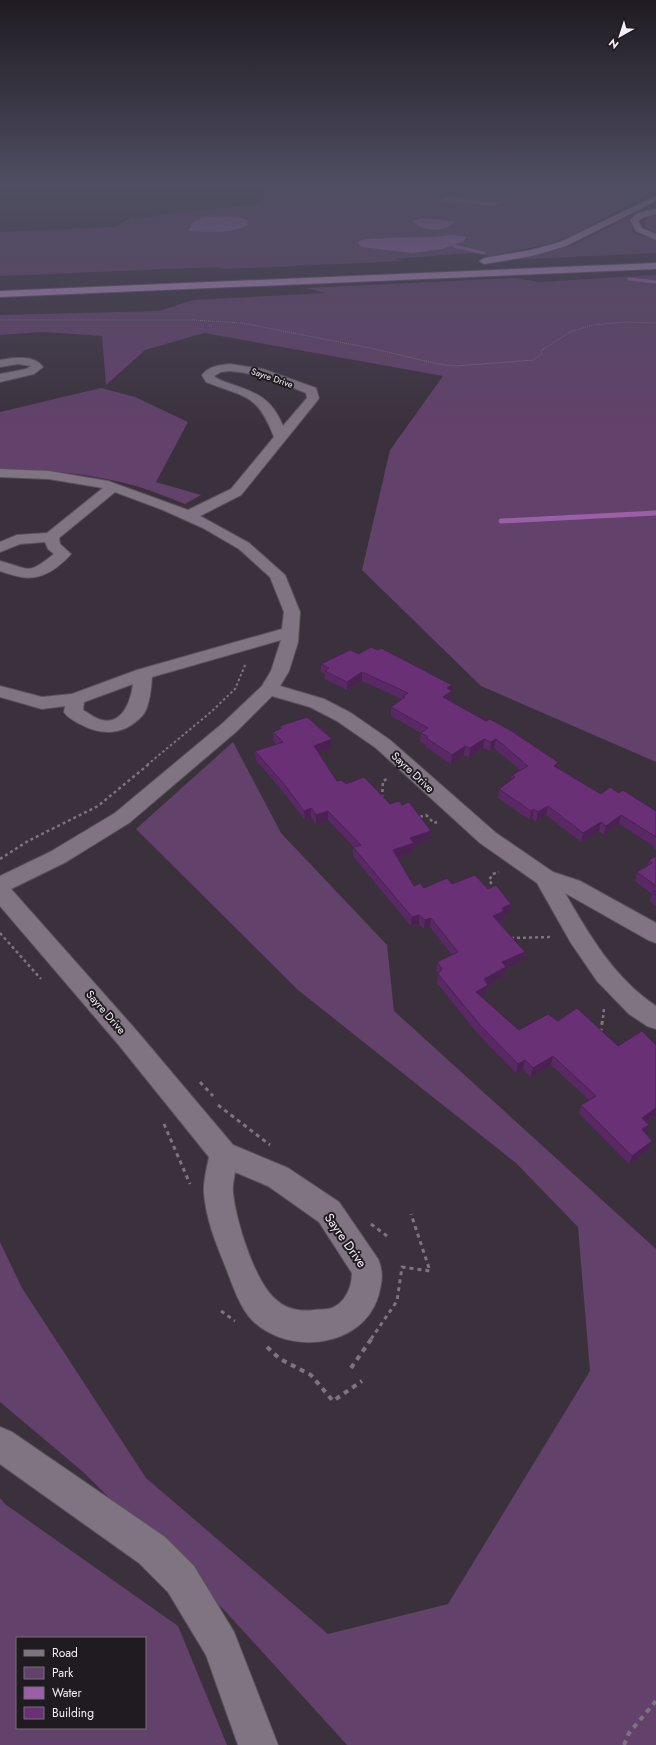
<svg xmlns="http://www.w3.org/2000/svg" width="656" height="1745" viewBox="0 0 656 1745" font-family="Jost,sans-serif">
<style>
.green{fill:#62416a;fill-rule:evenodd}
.water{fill:#9a5fa6}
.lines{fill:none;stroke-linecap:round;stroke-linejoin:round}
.stream-far1{stroke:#9a5fa6;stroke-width:3}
.stream{stroke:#9a5fa6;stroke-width:5}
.minor-casing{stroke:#59515b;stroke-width:2}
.highway-casing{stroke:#59515b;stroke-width:2}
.path-far4{stroke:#7d747f;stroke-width:1;stroke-dasharray:1 1;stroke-linecap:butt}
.path-far3{stroke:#7d747f;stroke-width:2;stroke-dasharray:2.5 2.5;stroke-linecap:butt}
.path-far2{stroke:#7d747f;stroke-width:2.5;stroke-dasharray:3 3;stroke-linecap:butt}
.path-far1{stroke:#7d747f;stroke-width:3;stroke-dasharray:4 4;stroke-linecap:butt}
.path{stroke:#7d747f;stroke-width:4;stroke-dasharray:5 5;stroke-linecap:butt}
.minor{fill:#807482;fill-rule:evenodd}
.highway{fill:#b486be;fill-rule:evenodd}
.wall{fill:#5a2965}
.shaded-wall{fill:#4a2252}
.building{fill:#693075;stroke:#4a2252}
.labels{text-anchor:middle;stroke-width:4;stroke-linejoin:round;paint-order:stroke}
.far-street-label{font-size:9px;fill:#f6eff7;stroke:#1f1b20}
.street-label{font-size:11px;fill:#f6eff7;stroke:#1f1b20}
.near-street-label{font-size:13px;fill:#f6eff7;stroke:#1f1b20}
</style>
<rect width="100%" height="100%" fill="#3b313d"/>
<path class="green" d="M 273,185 L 656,185 L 656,190 L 577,233 L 549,244 L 491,256 L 470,253 L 395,259 L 404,261 L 226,269 L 217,267 L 0,276 L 0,232 L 115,227 L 132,217 L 138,219 L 172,213 L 257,205 Z
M 656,214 L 656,235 L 644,226 L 647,216 Z
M 630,216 L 633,233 L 656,240 L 656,253 L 506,260 L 572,246 Z
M 656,275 L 656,762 L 481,686 L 362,570 L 390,450 L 443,376 L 204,333 L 145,350 L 106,385 L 102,336 L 43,332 L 0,335 L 0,315 L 159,311 L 193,300 L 326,293 L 306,288 L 515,278 L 539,282 Z
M 101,388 L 135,397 L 188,422 L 156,482 L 201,495 L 185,504 C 169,498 153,491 136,486 C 92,474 46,469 0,469 L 0,412 Z
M 233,742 L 281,833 L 387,945 L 394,1011 L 656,1249 L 656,1745 L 347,1745 L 226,1612 L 82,1471 L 0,1402 L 0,1242 L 22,1288 L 146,1478 L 328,1634 L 448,1604 L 590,1371 L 578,1227 L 516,1163 L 298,990 L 136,829 Z
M 0,1498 L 5,1504 L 178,1626 L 227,1745 L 0,1745 ZM 17,1638 L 145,1638 L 145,1728 L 17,1728 Z"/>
<path class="water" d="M 448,197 L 484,202 L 501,202 L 494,206 L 439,201 Z
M 216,216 L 238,217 L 247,220 L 248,224 C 239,234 202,232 189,231 C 192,218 204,217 216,216 Z
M 421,218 L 450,221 L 454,222 C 445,233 423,232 413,221 Z
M 451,235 L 466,237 L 464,241 L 442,249 L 413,253 L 362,247 L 358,244 L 360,240 C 390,236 420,239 451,235 Z"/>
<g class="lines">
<path class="stream-far1" d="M 454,246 L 484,253
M 629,279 L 656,282"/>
<path class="stream" d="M 501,521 L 656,513"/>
<defs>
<path id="minor" d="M 13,358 C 24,357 37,358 43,367 L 34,374 L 0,382 L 0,374 L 26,369 L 31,366 L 18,364 L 0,367 L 0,360 Z
M 230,364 L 263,369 L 316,388 L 319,398 L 317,401 L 241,495 L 200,516 L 249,543 L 285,575 L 300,612 L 298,642 L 289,671 L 280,686 L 324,699 L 351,713 L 390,740 L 496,833 L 553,872 L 580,881 L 656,923 L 656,943 L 648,940 L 565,893 C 589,935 615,979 656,1006 L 656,1029 L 647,1026 L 629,1014 L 597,981 L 571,943 L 537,883 L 480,843 L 376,748 L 337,721 L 310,707 L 272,696 L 237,731 L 129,823 L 66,862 L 11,889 L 136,1030 L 233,1145 L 288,1168 L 339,1202 L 378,1259 C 384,1273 382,1282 378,1297 C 362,1348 288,1356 252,1320 C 239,1307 231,1280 224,1263 C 215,1241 206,1218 204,1193 C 203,1182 207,1168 209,1157 L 118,1044 L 0,906 L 0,876 L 50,852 L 115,813 L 223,723 L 262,686 L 271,671 L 281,640 L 152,677 C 151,688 150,707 142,716 C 123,736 101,736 78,723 C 73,720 67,717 64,712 L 65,706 L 42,709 L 0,697 L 0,686 L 42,697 L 72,694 L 137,670 L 282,629 L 284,612 L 270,577 L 239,549 L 203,528 L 163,510 L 115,492 L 59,538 L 60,544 L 71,554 C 67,559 62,563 57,567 C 37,582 22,579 0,571 L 0,561 C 31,569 26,576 54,554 L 48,549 L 45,542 L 20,544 L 0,552 L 0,542 L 17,535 L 47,533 L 103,488 L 49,479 L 0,477 L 0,469 L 49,471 L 108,481 L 188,510 L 231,489 L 274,437 C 257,393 246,398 206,382 L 202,375 C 209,366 220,365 230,364 ZM 230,371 C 257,373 281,383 306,393 L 307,398 L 283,426 C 272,399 258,393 231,384 C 226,382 218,380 214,376 L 221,372 ZM 133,684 C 131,700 123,725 102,720 C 96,719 88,713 83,710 L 84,702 ZM 235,1172 L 268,1186 L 319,1222 L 352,1273 C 352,1286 346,1302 332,1308 C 327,1310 319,1309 314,1310 C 299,1312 285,1309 274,1298 C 254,1279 236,1221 233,1193 C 232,1187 234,1179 235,1172 Z
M 0,1427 L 12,1432 L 165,1537 L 194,1566 L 234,1632 L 278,1745 L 238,1745 L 206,1655 L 168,1592 L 139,1563 L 0,1464 Z"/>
<path id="highway" d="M 656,196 L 656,201 L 566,246 L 532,256 L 484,264 L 479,261 L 484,258 L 531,250 L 560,242 Z
M 656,209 L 656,214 L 644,217 L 638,221 L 642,228 L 656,234 L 656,240 L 636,231 L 630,220 L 638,213 Z
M 656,263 L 656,269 L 0,297 L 0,291 Z"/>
</defs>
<use href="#minor" class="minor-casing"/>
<use href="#highway" class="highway-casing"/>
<path class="path-far4" d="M 0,320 L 193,320 L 242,323 L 375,349 L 438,364 L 456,366 L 534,360 L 542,353 L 541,351 L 570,332 L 593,325 L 625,322 L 656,323"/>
<path class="path-far3" d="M 147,765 L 211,712 L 235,689 L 246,663"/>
<path class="path-far2" d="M 382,798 L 383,781 L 389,778
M 420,817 L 426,815 L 434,823 L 437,822
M 0,859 L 28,841 L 98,806 L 149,764
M 495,889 L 489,880 L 493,874 L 499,872
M 0,933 L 41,979
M 511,938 L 552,937
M 603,1018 L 604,1008"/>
<path class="path-far1" d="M 599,1032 L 601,1030 L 603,1017
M 200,1082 L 213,1096
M 218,1105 L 270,1145
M 164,1124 L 190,1184
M 371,1224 L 387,1236
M 221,1311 L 235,1321
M 371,1339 L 397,1301 L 402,1267 L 430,1271 L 411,1214"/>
<path class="path" d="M 267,1347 L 280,1359 L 311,1375 L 333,1401 L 362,1381
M 351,1368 L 372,1338
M 624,1745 L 629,1733 L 656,1701"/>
<use href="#minor" class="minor"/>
<use href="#highway" class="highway"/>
</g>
<path class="wall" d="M 359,654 L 451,691 L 451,700 L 450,700 L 557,768 L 601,794 L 619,793 L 656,811 L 656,850 L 653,849 L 654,846 L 619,824 L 604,835 L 599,831 L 581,842 L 546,815 L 536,821 L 532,818 L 530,820 L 498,798 L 499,789 L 511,780 L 512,775 L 520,770 L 494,748 L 490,751 L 483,748 L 469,757 L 464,755 L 451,764 L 426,747 L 426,745 L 420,742 L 421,733 L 391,716 L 391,707 L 402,699 L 362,681 L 347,690 L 325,679 L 325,674 L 321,672 L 321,664 Z
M 280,726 L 332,739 L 332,748 L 319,753 L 337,781 L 346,784 L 390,804 L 430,840 L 413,846 L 413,852 L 397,858 L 414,886 L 424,888 L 452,884 L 488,889 L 511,904 L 510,913 L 503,916 L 503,920 L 499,922 L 525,952 L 524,960 L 506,969 L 504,976 L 488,985 L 486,993 L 481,997 L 519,1030 L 558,1021 L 618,1046 L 656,1045 L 656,1115 L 646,1122 L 646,1133 L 652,1141 L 649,1149 L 629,1164 L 579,1113 L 581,1105 L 589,1100 L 551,1065 L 530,1077 L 523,1069 L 516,1073 L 478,1034 L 437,983 L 438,973 L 436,971 L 437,962 L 452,955 L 430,927 L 424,929 L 419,924 L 411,926 L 353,856 L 353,847 L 354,847 L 328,820 L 316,824 L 311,817 L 305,820 L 284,793 L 256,760 L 255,751 L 276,744 L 273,741 L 273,732 L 280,729 Z
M 656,856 L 656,906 L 650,901 L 652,894 L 635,881 L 637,872 L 648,866 L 649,860 Z"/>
<path class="shaded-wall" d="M 90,185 L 100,185 L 90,187 Z
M 362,672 L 362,681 L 347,690 L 347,682 Z
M 452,685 L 451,700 L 442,705 L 443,697 L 447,688 Z
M 332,739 L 332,748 L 314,755 L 314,746 Z
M 484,739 L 483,748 L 469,757 L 470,748 Z
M 496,739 L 494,748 L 490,751 L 491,742 Z
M 465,746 L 464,755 L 451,764 L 452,755 Z
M 558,762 L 557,771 L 554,766 Z
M 548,806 L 546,815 L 536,821 L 538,812 Z
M 311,808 L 311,817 L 305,820 L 304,811 Z
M 534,809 L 532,818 L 530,820 L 531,811 Z
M 328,811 L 328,820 L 316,824 L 316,815 Z
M 621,815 L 619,824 L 604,835 L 606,826 Z
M 601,822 L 599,831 L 581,842 L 583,833 Z
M 431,831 L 430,840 L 413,846 L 413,852 L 393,859 L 393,850 L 410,838 Z
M 511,904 L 510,913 L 503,916 L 503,920 L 492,925 L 493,916 L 502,908 Z
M 419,915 L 419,924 L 411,926 L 412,917 Z
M 431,918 L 430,927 L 424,929 L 425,920 Z
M 525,952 L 524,960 L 506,969 L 504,976 L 488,985 L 486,993 L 475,1001 L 476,992 L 484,979 L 502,962 Z
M 553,1056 L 551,1065 L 530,1077 L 533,1068 Z
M 525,1060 L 523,1069 L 516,1073 L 518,1064 Z
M 656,1108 L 656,1115 L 639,1126 L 642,1118 Z
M 649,1125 L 646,1133 L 642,1129 Z
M 652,1141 L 649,1149 L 629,1164 L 632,1156 Z"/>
<path class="building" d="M 371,647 L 378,650 L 381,648 L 452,685 L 447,688 L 452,691 L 443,697 L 486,721 L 490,719 L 510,730 L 558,762 L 554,766 L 601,794 L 610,787 L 619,793 L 623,790 L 656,811 L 656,837 L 621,815 L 606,826 L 601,822 L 583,833 L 548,806 L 538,812 L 534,809 L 531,811 L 499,789 L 515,777 L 512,775 L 528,766 L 496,739 L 491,742 L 484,739 L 470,748 L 465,746 L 452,755 L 426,738 L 428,737 L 421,733 L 428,728 L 391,707 L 405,697 L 403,696 L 408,693 L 362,672 L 347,682 L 325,671 L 329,668 L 321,664 L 350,650 L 359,654 Z
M 307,717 L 332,739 L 314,746 L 337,781 L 341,780 L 346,784 L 364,777 L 390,804 L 399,801 L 402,805 L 409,802 L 431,831 L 410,838 L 414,843 L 393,850 L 414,886 L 420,883 L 424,888 L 447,878 L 452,884 L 475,875 L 488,889 L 496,885 L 511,904 L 502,908 L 504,911 L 493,916 L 525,952 L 502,962 L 506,967 L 484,979 L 488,985 L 476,992 L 519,1030 L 548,1014 L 558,1021 L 577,1008 L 618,1046 L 642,1031 L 656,1045 L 656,1108 L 642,1118 L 649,1125 L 642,1129 L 652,1141 L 632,1156 L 581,1105 L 596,1096 L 553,1056 L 533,1068 L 525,1060 L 518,1064 L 480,1025 L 438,974 L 442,969 L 437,962 L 458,952 L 431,918 L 425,920 L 419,915 L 412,917 L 353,847 L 361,845 L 328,811 L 316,815 L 311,808 L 304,811 L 284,784 L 255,751 L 283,742 L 273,732 L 282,728 L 280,726 Z
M 656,856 L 656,886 L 637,872 L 652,863 L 649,860 Z
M 656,891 L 656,895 L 653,892 Z"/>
<linearGradient id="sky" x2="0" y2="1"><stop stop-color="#201b22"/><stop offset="0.43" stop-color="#4f4e62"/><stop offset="1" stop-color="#4f4e62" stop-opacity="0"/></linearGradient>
<rect width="656" height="429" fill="url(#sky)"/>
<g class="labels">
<g class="far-street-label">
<text transform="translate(272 378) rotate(19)" y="3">Sayre Drive</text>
</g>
<g class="street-label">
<text transform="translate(413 772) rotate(43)" y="4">Sayre Drive</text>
<text transform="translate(106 1012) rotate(49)" y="4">Sayre Drive</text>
</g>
<g class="near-street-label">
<text transform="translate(346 1240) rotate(55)" y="5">Sayre Drive</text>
</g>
</g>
<rect x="16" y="1637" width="130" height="92" fill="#1f1b20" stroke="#757076"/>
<rect x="24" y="1650" width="20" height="6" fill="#807482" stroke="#757076"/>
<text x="52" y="1657" font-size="12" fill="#f6eff7">Road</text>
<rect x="24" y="1667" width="20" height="12" fill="#62416a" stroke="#757076"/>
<text x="52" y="1677" font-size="12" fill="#f6eff7">Park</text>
<rect x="24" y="1687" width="20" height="12" fill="#9a5fa6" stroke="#757076"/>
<text x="52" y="1697" font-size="12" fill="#f6eff7">Water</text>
<rect x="24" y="1707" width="20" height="12" fill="#693075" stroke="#757076"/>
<text x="52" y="1717" font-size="12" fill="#f6eff7">Building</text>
<g transform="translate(620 36) rotate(219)" stroke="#1f1b20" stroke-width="3" paint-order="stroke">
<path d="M0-3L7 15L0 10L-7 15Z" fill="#f6eff7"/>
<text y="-6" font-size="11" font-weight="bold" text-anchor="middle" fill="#f6eff7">N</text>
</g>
</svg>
